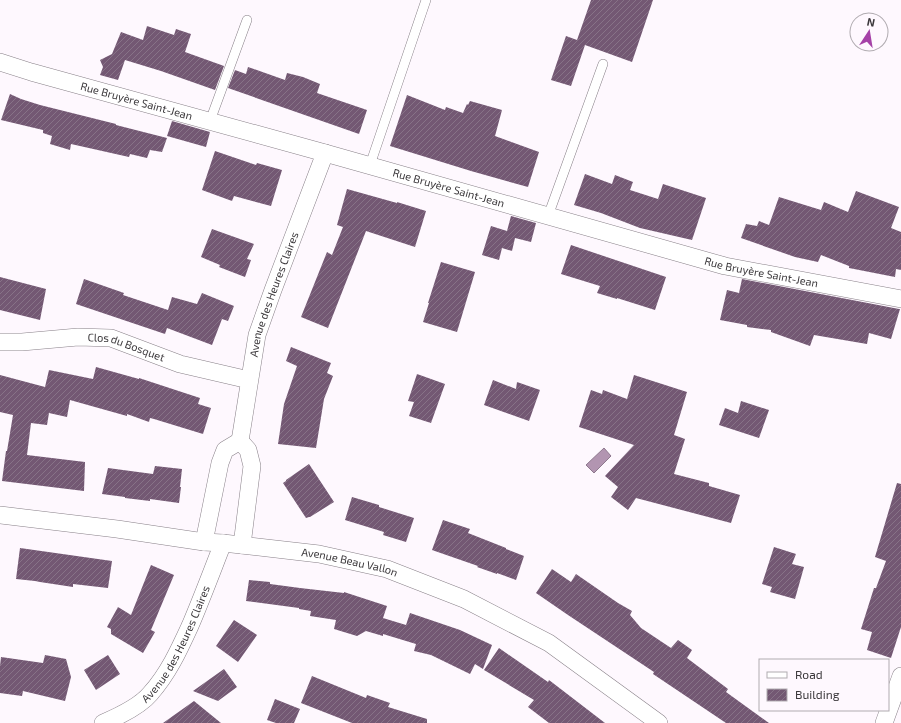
<svg xmlns="http://www.w3.org/2000/svg" width="901" height="723" viewBox="0 0 901 723" font-family="'Exo 2',sans-serif">
<style>
.water{fill:#b295b1;stroke:#8e798e}
.building{fill:url(#building-hatch)}
.lines{fill:none;stroke-linecap:round;stroke-linejoin:round}
.service-casing{stroke:#888088;stroke-width:10}
.minor-casing{stroke:#888088;stroke-width:18}
.service{stroke:#fff;stroke-width:9}
.minor{stroke:#fff;stroke-width:17}
.labels{text-anchor:middle;stroke-width:4;stroke-linejoin:round;paint-order:stroke}
.street-label{font-size:11px;fill:#3b383b;stroke:#fef8fe}
</style>
<defs>
<pattern id="building-hatch" width="6" height="6" patternUnits="userSpaceOnUse"><rect width="6" height="6" fill="#735873"/><path d="M-1 1l2-2M0 6l6-6M5 7l2-2" fill="none" stroke="#877387"/></pattern>
</defs>
<rect width="100%" height="100%" fill="#fef8fe"/>
<path class="water" d="M 604,448 L 611,456 L 594,473 L 586,465 Z"/>
<path class="building" d="M 591,0 L 653,0 L 632,62 L 585,45 L 571,86 L 551,80 L 566,36 L 577,40 Z
M 147,26 L 174,35 L 176,29 L 191,34 L 185,52 L 224,66 L 215,90 L 161,71 L 125,60 L 118,80 L 100,75 L 103,67 L 100,60 L 112,54 L 121,32 L 143,40 Z
M 248,67 L 285,80 L 287,73 L 303,77 L 320,84 L 317,93 L 367,110 L 359,134 L 228,88 L 235,70 L 246,74 Z
M 10,94 L 21,99 L 40,105 L 116,124 L 116,125 L 167,138 L 162,152 L 150,150 L 147,158 L 130,154 L 129,157 L 71,144 L 70,150 L 50,144 L 52,136 L 43,133 L 43,130 L 1,120 Z
M 407,95 L 445,110 L 446,107 L 463,113 L 467,104 L 468,105 L 470,101 L 502,110 L 495,136 L 539,152 L 528,187 L 471,171 L 390,146 Z
M 172,121 L 210,132 L 206,147 L 167,136 Z
M 215,151 L 256,165 L 257,163 L 282,170 L 271,206 L 234,196 L 232,201 L 202,190 Z
M 585,174 L 612,184 L 615,175 L 633,182 L 630,190 L 658,199 L 663,184 L 706,198 L 692,240 L 640,228 L 601,213 L 574,205 Z
M 347,189 L 397,203 L 397,202 L 426,211 L 415,247 L 366,231 L 328,328 L 301,317 L 327,252 L 332,255 L 343,227 L 337,225 Z
M 856,191 L 899,207 L 891,228 L 901,232 L 901,270 L 896,269 L 895,277 L 849,268 L 849,266 L 821,255 L 818,262 L 795,257 L 741,238 L 746,224 L 757,226 L 759,221 L 769,225 L 779,197 L 821,210 L 824,202 L 848,212 Z
M 511,216 L 536,223 L 531,242 L 515,238 L 512,251 L 502,248 L 499,260 L 482,255 L 491,226 L 507,231 Z
M 212,229 L 254,244 L 247,259 L 251,260 L 245,277 L 219,267 L 220,265 L 201,257 Z
M 571,245 L 666,277 L 655,310 L 617,298 L 617,299 L 597,293 L 600,286 L 561,274 Z
M 441,262 L 475,272 L 457,332 L 423,322 L 429,303 L 428,303 Z
M 0,277 L 46,289 L 40,320 L 0,310 Z
M 84,279 L 124,293 L 123,295 L 168,310 L 172,297 L 197,304 L 202,293 L 234,306 L 228,321 L 222,319 L 212,345 L 167,328 L 165,334 L 76,304 Z
M 742,279 L 899,309 L 900,309 L 891,339 L 869,333 L 867,344 L 814,335 L 810,346 L 771,332 L 771,330 L 747,327 L 747,325 L 720,320 L 727,290 L 739,293 Z
M 291,347 L 331,363 L 327,373 L 333,376 L 324,399 L 316,448 L 278,444 L 284,404 L 297,366 L 286,361 Z
M 96,367 L 139,379 L 139,378 L 200,398 L 198,404 L 211,408 L 203,434 L 154,419 L 150,418 L 149,422 L 127,414 L 127,416 L 70,400 L 67,417 L 49,413 L 47,425 L 31,423 L 27,455 L 85,462 L 84,491 L 2,481 L 6,451 L 7,451 L 13,415 L 0,412 L 0,375 L 45,387 L 49,370 L 93,379 Z
M 417,374 L 445,384 L 431,423 L 409,416 L 414,402 L 408,401 Z
M 634,375 L 687,392 L 674,435 L 685,439 L 674,474 L 709,483 L 709,486 L 740,495 L 731,523 L 636,498 L 628,510 L 611,497 L 618,487 L 605,476 L 634,445 L 579,427 L 591,390 L 602,394 L 603,390 L 627,399 Z
M 493,380 L 516,389 L 517,382 L 540,390 L 529,421 L 484,405 Z
M 741,401 L 769,410 L 759,438 L 719,425 L 725,408 L 738,413 Z
M 309,464 L 334,502 L 310,517 L 309,517 L 306,518 L 283,483 L 286,481 L 286,480 Z
M 155,466 L 182,469 L 180,487 L 181,487 L 179,503 L 150,499 L 150,501 L 125,498 L 125,497 L 102,494 L 108,468 L 153,474 Z
M 897,483 L 901,484 L 901,627 L 891,658 L 867,650 L 872,632 L 861,629 L 874,588 L 876,588 L 886,561 L 875,557 Z
M 352,497 L 379,505 L 379,507 L 414,518 L 406,542 L 383,535 L 384,532 L 345,520 Z
M 443,520 L 470,529 L 468,533 L 506,548 L 506,549 L 524,556 L 516,580 L 497,573 L 497,574 L 477,567 L 478,566 L 432,550 Z
M 774,547 L 796,554 L 792,564 L 804,567 L 795,599 L 770,592 L 772,587 L 762,584 Z
M 20,548 L 112,561 L 108,588 L 73,584 L 73,587 L 40,582 L 35,581 L 16,579 Z
M 151,565 L 174,575 L 151,630 L 155,632 L 143,653 L 111,634 L 111,629 L 107,627 L 118,607 L 131,615 Z
M 552,569 L 571,582 L 576,574 L 618,603 L 632,611 L 630,615 L 641,628 L 671,648 L 678,640 L 692,650 L 687,658 L 728,689 L 726,692 L 769,723 L 726,723 L 653,674 L 654,672 L 568,615 L 536,593 Z
M 249,580 L 270,582 L 270,584 L 300,588 L 344,593 L 344,592 L 387,606 L 383,618 L 406,625 L 410,613 L 460,630 L 492,645 L 483,669 L 475,664 L 470,674 L 431,655 L 414,651 L 416,644 L 383,634 L 383,636 L 366,631 L 357,636 L 334,629 L 336,620 L 310,616 L 311,611 L 299,609 L 299,608 L 246,601 Z
M 234,620 L 257,635 L 238,662 L 216,646 Z
M 499,648 L 548,682 L 549,680 L 605,723 L 549,723 L 528,707 L 534,700 L 484,670 Z
M 45,655 L 66,659 L 71,677 L 65,701 L 23,691 L 22,696 L 0,693 L 0,666 L 1,657 L 43,663 Z
M 108,655 L 120,674 L 96,690 L 84,670 Z
M 224,669 L 237,687 L 218,701 L 193,691 Z
M 312,676 L 366,698 L 367,695 L 390,703 L 388,707 L 427,719 L 427,723 L 352,723 L 301,703 Z
M 275,699 L 300,709 L 294,723 L 276,723 L 267,720 Z
M 194,701 L 221,723 L 163,723 Z"/>
<g class="lines">
<defs>
<path id="service" d="M 210,121 L 247,20
M 370,165 L 426,0
M 548,216 L 603,64"/>
<g id="minor">
<path id="s1" d="M 0,62 L 31,72 L 325,153 L 725,266 L 901,299"/>
<path id="s2" d="M 0,342 L 22,342 L 78,337 L 111,338 L 180,364 L 249,380"/>
<path id="s3" d="M 240,441 L 257,335 L 273,290 L 325,153"/>
<path id="s4" d="M 0,515 L 117,529 L 204,542 L 223,543 L 319,554 L 387,569 L 464,599 L 549,643 L 659,723"/>
<path d="M 204,542 L 220,463 L 225,450 L 240,441 L 248,450 L 252,466 L 242,545"/>
<path id="s5" d="M 103,723 C 117,717 140,706 150,694 C 168,674 179,650 190,626 C 202,598 212,571 223,543"/>
<path d="M 884,723 L 901,676"/>
</g>
</defs>
<use href="#service" class="service-casing"/>
<use href="#minor" class="minor-casing"/>
<use href="#service" class="service"/>
<use href="#minor" class="minor"/>
</g>
<g class="labels">
<g class="street-label">
<text dy="4" stroke="none"><textPath href="#s1" startOffset="142">Rue Bruyère Saint-Jean</textPath></text>
<text dy="4" stroke="none"><textPath href="#s1" startOffset="466">Rue Bruyère Saint-Jean</textPath></text>
<text dy="4" stroke="none"><textPath href="#s1" startOffset="790">Rue Bruyère Saint-Jean</textPath></text>
<text dy="4" stroke="none"><textPath href="#s3" startOffset="151">Avenue des Heures Claires</textPath></text>
<text dy="4" stroke="none"><textPath href="#s2" startOffset="128">Clos du Bosquet</textPath></text>
<text dy="4" stroke="none"><textPath href="#s4" startOffset="353">Avenue Beau Vallon</textPath></text>
<text dy="4" stroke="none"><textPath href="#s5" startOffset="112">Avenue des Heures Claires</textPath></text>
</g>
</g>
<rect x="759" y="659" width="130" height="52" fill="#fef8fe" stroke="#b0abb0"/>
<rect x="767" y="672" width="20" height="6" fill="#ffffff" stroke="#b0abb0"/>
<text x="795" y="679" font-size="12" fill="#3b383b">Road</text>
<rect x="767" y="689" width="20" height="12" fill="url(#building-hatch)" stroke="#b0abb0"/>
<text x="795" y="699" font-size="12" fill="#3b383b">Building</text>
<g transform="translate(869 32) rotate(12)"><circle r="19" fill="#fef8fe" stroke="#b0abb0"/>
<path d="M0-3L7 15L0 10L-7 15Z" fill="#a541a7"/>
<text y="-6" font-size="11" font-weight="bold" text-anchor="middle" fill="#3b383b">N</text>
</g>
</svg>
